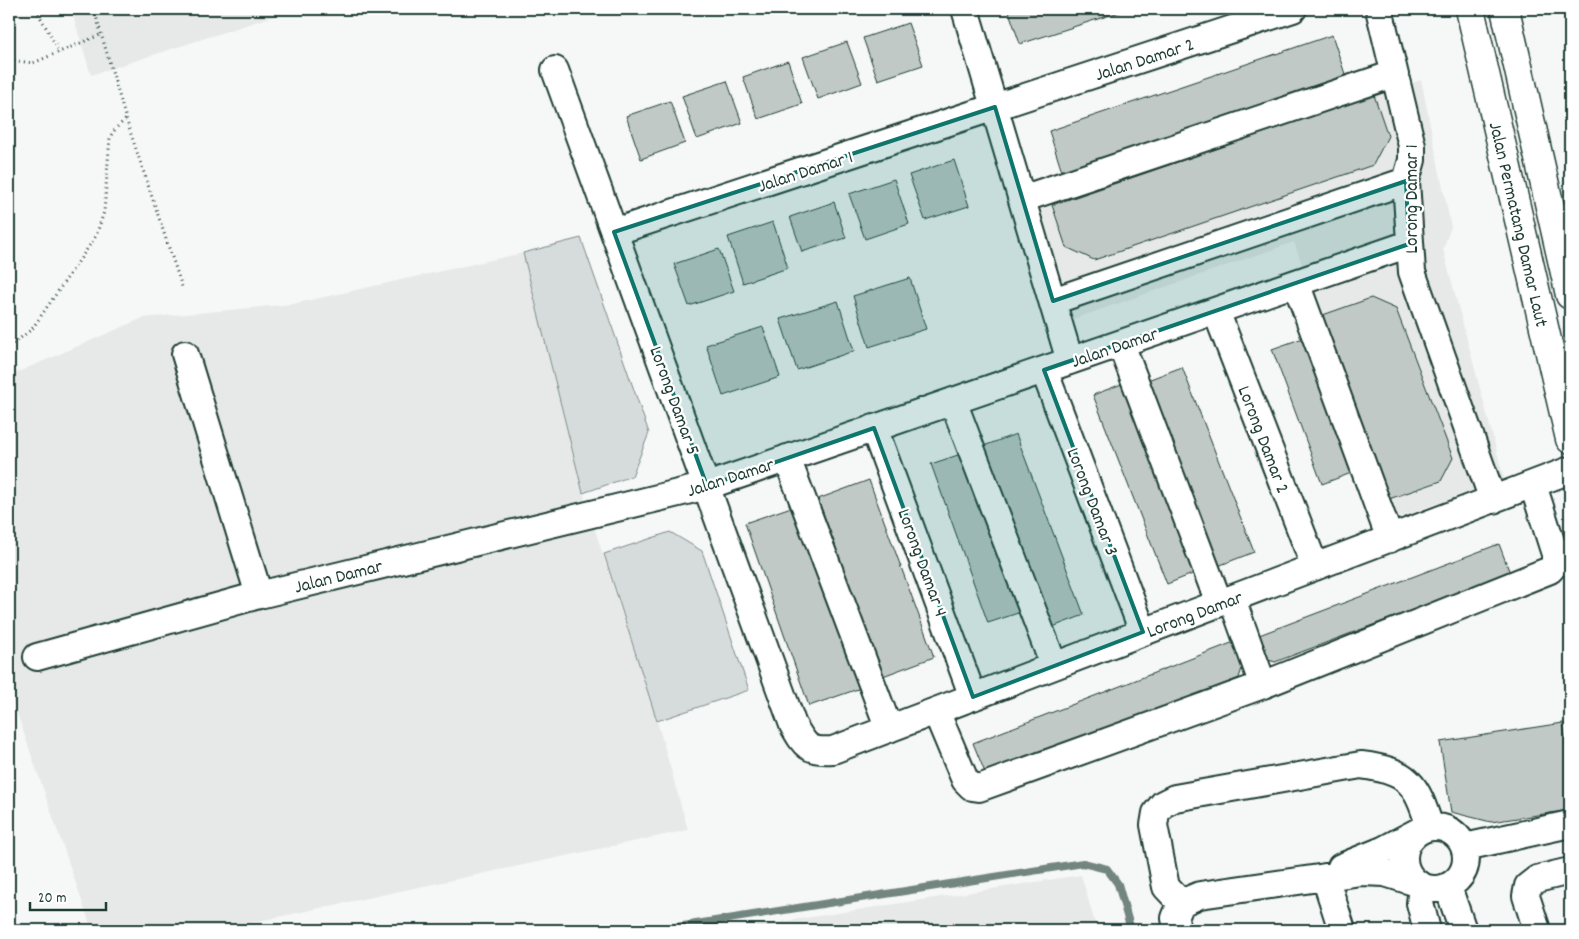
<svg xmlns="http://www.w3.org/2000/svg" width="1579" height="939" viewBox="0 0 1579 939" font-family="Dekko,sans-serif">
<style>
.built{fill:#e6e9e8}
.green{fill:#d6dcdb;stroke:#7a8c88}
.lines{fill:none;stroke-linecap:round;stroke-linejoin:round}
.stream{stroke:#72857f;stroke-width:8}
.building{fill:#c0c9c6;stroke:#1f3d34}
.minor-casing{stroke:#1f3d34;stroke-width:30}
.highway-casing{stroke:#1f3d34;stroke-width:31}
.path{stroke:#1f3d34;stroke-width:3;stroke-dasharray:1 4;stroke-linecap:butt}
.minor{stroke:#fff;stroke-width:26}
.highway{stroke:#fff;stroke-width:28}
.marked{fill:#0f766e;fill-opacity:0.2;stroke:#0f766e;stroke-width:4;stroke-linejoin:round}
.labels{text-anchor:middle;stroke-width:4.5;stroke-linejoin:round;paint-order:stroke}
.street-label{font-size:19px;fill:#1f3d34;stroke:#fff}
</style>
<rect width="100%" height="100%" fill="#f6f7f7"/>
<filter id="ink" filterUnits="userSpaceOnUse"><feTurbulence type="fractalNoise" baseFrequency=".02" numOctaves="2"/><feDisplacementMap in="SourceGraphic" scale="10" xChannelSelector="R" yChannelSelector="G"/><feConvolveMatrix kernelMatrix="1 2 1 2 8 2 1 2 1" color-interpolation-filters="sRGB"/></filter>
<g filter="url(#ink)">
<path class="built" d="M 71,9 L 295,9 L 91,75 Z
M 1421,80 L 1451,227 L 1443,249 L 1504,479 L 1393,520 L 1294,242 L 1045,329 L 1014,218 Z
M 523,253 L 583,493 L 657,721 L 688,830 L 216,930 L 92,930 L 9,690 L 9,376 L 143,318 L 293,304 Z
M 1081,875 L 1097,930 L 728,930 Z"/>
<path class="green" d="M 581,238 L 649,433 L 632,476 L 583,493 L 523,253 Z
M 670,532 L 702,551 L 749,690 L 657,721 L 604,554 Z"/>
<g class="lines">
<path class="stream" d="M 658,930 L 1083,863 L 1107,869 L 1118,884 L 1131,930"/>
</g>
<path class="building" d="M 1008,9 L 1129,9 L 1020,44 Z
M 908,23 L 923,65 L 878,80 L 863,38 Z
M 1332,35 L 1346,77 L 1062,172 L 1049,131 Z
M 847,42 L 862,83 L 818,99 L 803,57 Z
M 788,61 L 802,104 L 758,119 L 743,77 Z
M 727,81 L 742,123 L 697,139 L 682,96 Z
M 1374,95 L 1388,136 L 1373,165 L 1094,260 L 1066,247 L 1052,205 Z
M 670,101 L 685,143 L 641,159 L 626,116 Z
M 954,160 L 969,206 L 925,220 L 909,175 Z
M 894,179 L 909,224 L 865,239 L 849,194 Z
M 834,202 L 846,238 L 802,252 L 790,217 Z
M 773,222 L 788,268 L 743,283 L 728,237 Z
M 719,249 L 734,291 L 689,306 L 674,264 Z
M 910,278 L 926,329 L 869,347 L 853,296 Z
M 1371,298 L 1396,309 L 1453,458 L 1441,481 L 1386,500 L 1320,316 Z
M 838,301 L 854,351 L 797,370 L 780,319 Z
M 763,327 L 780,377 L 723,396 L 706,345 Z
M 1303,338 L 1354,472 L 1322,484 L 1272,349 Z
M 1182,367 L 1254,552 L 1218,566 L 1145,381 Z
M 1127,382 L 1200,571 L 1167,584 L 1093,395 Z
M 1016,434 L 1084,615 L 1050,628 L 981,447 Z
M 964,453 L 1021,612 L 988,623 L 931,464 Z
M 869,480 L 934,657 L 883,676 L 818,499 Z
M 797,505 L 861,688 L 809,706 L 745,523 Z
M 1499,544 L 1510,573 L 1275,662 L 1262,658 L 1254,637 Z
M 1234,642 L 1243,665 L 1239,678 L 986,775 L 973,743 Z
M 1563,723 L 1570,769 L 1570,810 L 1491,822 L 1451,812 L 1440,742 Z"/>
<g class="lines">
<defs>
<path id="minor" d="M 965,9 L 1070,361
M 1379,9 L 1412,146 L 1412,160 L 1406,181 L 1412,272 L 1493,500
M 555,70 L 793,725 C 805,746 808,752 833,750 L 1570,470
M 1022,199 L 1394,74
M 614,232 L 1293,9
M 1296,283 L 1390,539
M 1053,301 L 1406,181
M 1216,311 L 1315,567
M 1121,344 L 1219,603
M 185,354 L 259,595
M 1044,370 L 1143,632
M 953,401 L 1054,666
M 874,428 L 973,697
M 787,458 L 889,729
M 1232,599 L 1263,685
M 37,657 L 259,595 L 707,486 L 1409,244
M 936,711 L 965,780 L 972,787 L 979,788 L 1263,685 L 1550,570 L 1555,564 L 1555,554 L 1533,485
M1404 858a31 31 0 1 1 62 0a31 31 0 1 1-62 0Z
M 1465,847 L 1570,824
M 1341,867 L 1383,850 L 1419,831
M 1325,877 L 1342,930
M 1422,887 L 1420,903 L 1427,930
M 1448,887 L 1463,930
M 1181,903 L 1166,887 L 1154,825 L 1156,813 L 1163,804 L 1175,798 L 1361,765 C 1409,771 1416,783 1430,827
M 1177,930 L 1175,918 L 1181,903 L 1200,895 L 1361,872 L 1385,873 L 1414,882
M 1537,930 L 1526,896 L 1528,886 L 1537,879 L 1570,871"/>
<path id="highway" d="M 1470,9 L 1570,439
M 1505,9 L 1570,295"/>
</defs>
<use href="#minor" class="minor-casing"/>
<use href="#highway" class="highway-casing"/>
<path class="path" d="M 36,9 L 60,53
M 94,9 L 126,119 L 183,290
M 9,60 L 33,63 L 102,34
M 9,347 L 32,329 L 96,236 L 104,212 L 110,137 L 116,128 L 126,119"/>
<use href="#minor" class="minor"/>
<use href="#highway" class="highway"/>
</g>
</g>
<path class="marked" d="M 995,107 L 1053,301 L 1406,181 L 1409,244 L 1044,370 L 1143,632 L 973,697 L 874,428 L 707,486 L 614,232 Z"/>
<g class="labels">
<g class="street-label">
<text transform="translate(1144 58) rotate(-18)" y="7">Jalan Damar 2</text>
<text transform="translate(805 170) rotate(-18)" y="7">Jalan Damar 1</text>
<text transform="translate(1410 199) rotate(-90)" y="7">Lorong Damar 1</text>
<text transform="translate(1520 224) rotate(77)" y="7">Jalan Permatang Damar Laut</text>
<text transform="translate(1114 346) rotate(-19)" y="7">Jalan Damar</text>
<text transform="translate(676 400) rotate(70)" y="7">Lorong Damar 5</text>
<text transform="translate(1265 439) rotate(69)" y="7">Lorong Damar 2</text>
<text transform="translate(730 476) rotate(-18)" y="7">Jalan Damar</text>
<text transform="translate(1094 501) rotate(69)" y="7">Lorong Damar 3</text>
<text transform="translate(924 562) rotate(70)" y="7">Lorong Damar 4</text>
<text transform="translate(338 575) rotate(-14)" y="7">Jalan Damar</text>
<text transform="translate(1194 613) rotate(-21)" y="7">Lorong Damar</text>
</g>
</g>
<rect width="1579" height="939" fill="none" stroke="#fff" stroke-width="30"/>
<rect x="15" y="15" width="1549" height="909" fill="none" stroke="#1f3d34" stroke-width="2" filter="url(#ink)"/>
<path d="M30 902v8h76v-8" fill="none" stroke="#1f3d34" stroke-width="2.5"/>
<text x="38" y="902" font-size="15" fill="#1f3d34" stroke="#ffffff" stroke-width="4" paint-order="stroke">20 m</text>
</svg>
